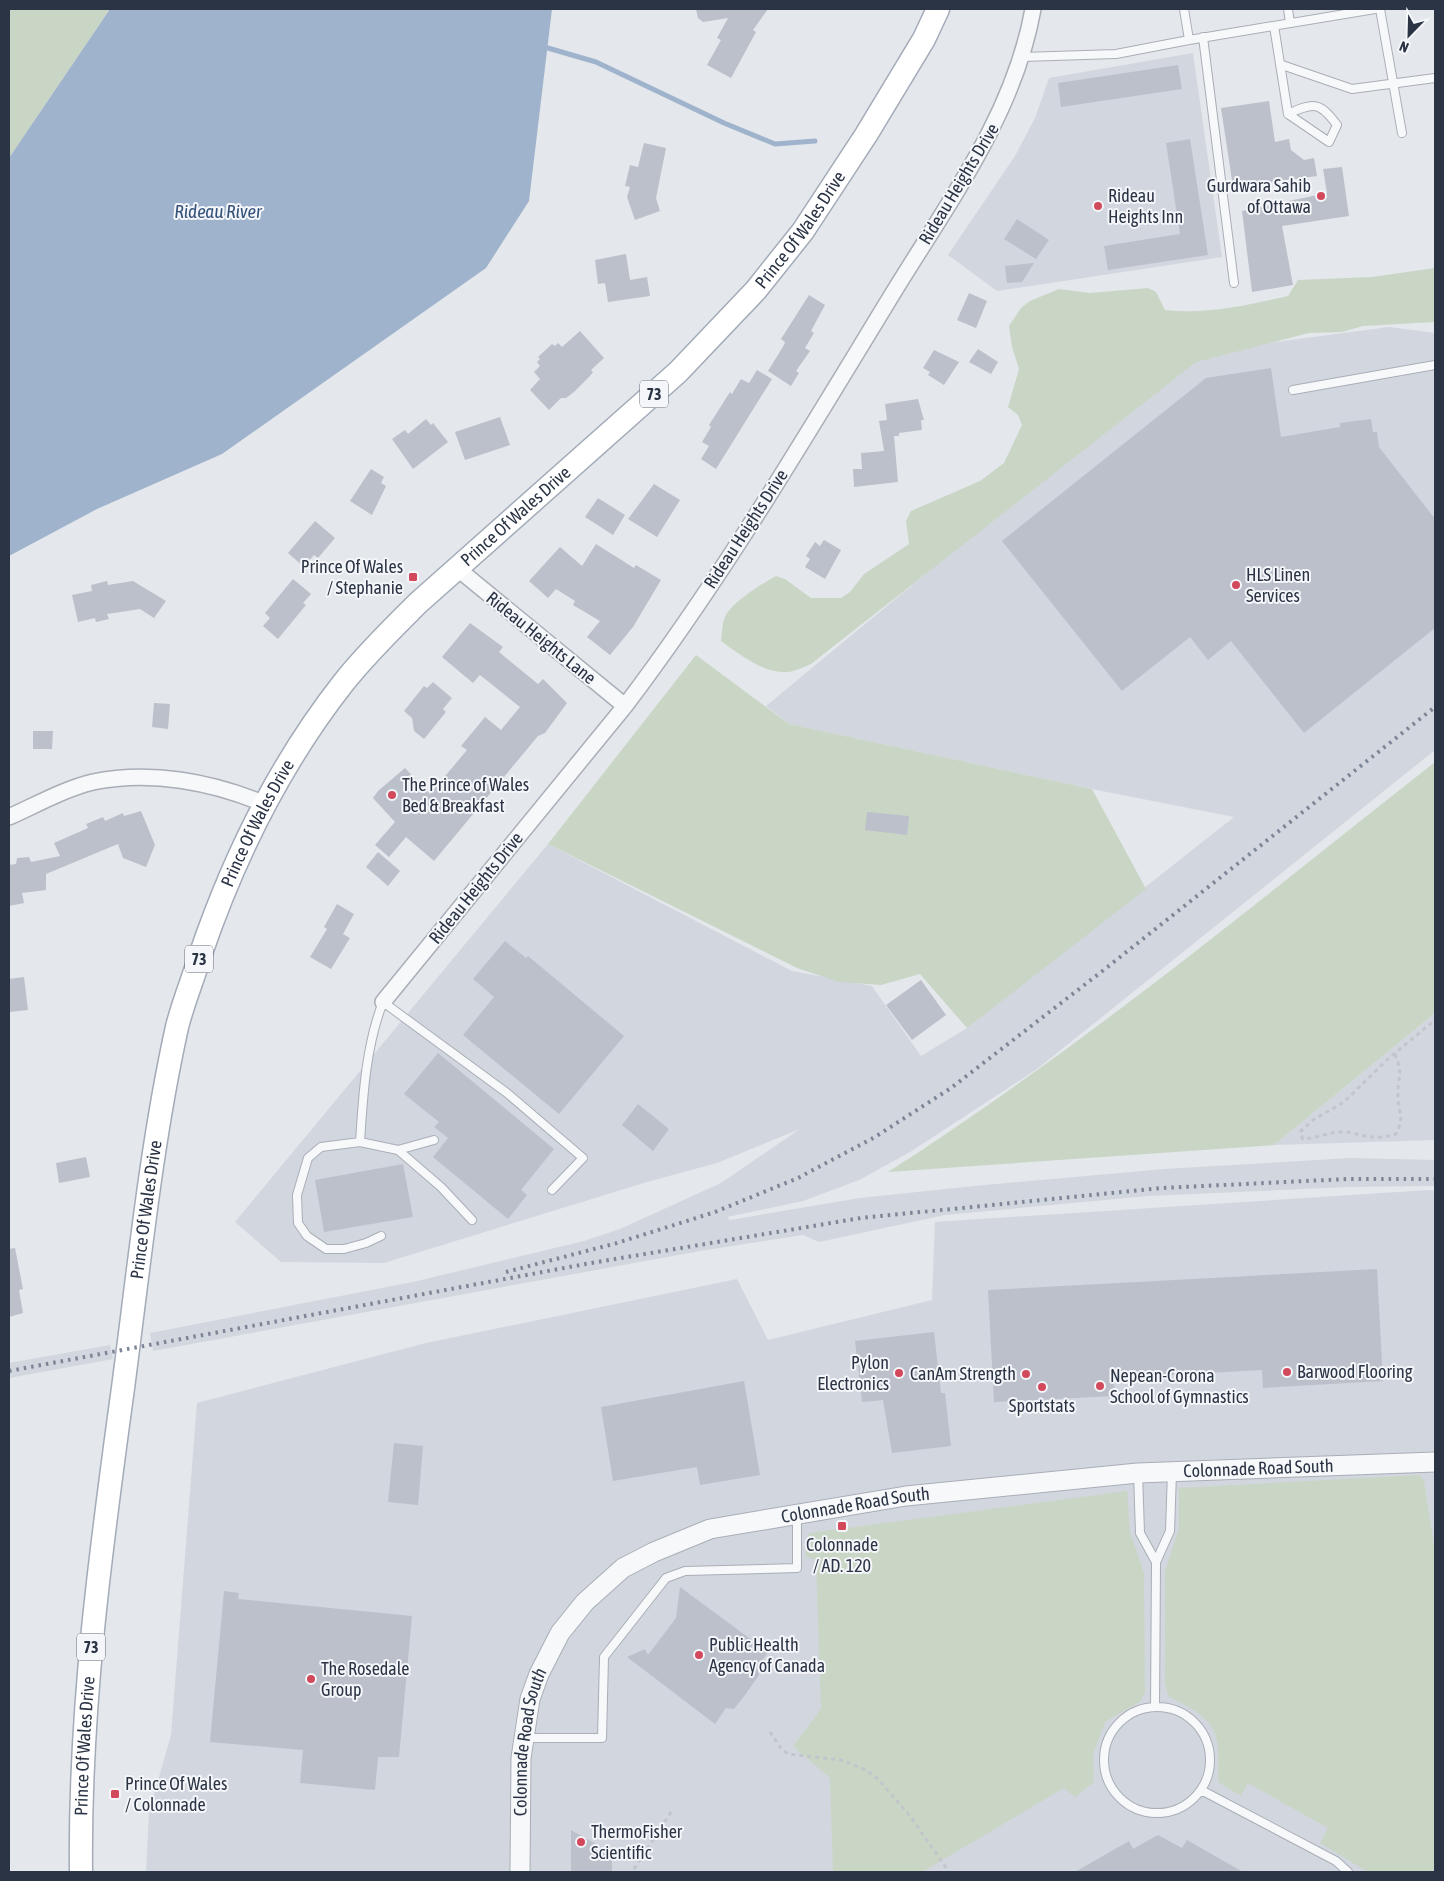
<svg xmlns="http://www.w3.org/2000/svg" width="1444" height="1881" viewBox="0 0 1444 1881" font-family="'Asap Condensed',sans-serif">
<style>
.built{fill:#d2d6de}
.green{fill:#c9d6c5}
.water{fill:#9fb4cc}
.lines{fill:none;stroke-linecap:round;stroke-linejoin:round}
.stream{stroke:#9fb4cc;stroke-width:5}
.building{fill:#bbc0ca}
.service-casing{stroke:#a9aeb7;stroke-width:10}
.minor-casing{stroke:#a9aeb7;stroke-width:18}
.tertiary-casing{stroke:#a9aeb7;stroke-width:21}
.primary-casing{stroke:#a3abb8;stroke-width:25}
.path{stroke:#c2c5cb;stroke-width:3;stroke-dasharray:4 4;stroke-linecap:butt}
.service{stroke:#f7f8fa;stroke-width:8}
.minor{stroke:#f7f8fa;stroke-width:15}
.tertiary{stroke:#f7f8fa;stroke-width:19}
.primary{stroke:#fff;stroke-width:22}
.rail{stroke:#7d8696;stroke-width:4;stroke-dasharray:2.5 5;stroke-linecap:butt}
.poi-dot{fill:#d1495b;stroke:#f4f6f9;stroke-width:2}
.labels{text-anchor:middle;stroke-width:4;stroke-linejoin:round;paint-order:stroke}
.shield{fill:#f4f6f9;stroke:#676e7b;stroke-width:1}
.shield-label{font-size:16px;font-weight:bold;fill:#2b3445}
.street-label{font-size:18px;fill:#2b3445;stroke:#f4f6f9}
.poi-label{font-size:18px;fill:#2b3445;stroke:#f4f6f9;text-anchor:start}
.water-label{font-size:19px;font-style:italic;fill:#34527a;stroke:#f4f6f9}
</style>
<rect width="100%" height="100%" fill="#e4e7ec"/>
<path class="built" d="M 1193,53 L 1222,257 L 997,291 L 948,255 L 1015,156 L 1035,118 L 1049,78 Z
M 1389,327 L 1435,333 L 1435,750 L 1037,1069 L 910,1152 L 859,1180 L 803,1201 L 727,1217 L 730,1220 L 860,1198 L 974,1186 L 1164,1169 L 1351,1158 L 1435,1160 L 1435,1186 L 1347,1187 L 1148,1196 L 945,1215 L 819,1242 L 803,1235 L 700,1251 L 153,1351 L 150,1333 L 413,1282 L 584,1241 L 620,1229 L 721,1183 L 800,1129 L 717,1163 L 647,1182 L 384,1263 L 281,1262 L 235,1222 L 548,844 L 792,971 L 872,986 L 921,1056 L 967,1028 L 1234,817 L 1092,789 L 789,724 L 766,706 L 1193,353 Z
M 1435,1013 L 1435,1140 L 1274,1145 Z
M 1429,1190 L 1435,1191 L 1435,1872 L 146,1872 L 149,1812 L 171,1735 L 197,1403 L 426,1343 L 737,1279 L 768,1340 L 932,1300 L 935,1222 Z
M 110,1345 L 113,1359 L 9,1378 L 9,1363 Z"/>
<path class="green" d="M 9,9 L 110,9 L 9,158 Z
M 1435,268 L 1435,322 L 1363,326 L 1342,332 L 1309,333 L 1196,362 L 811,664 C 804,667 796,671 788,672 C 764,674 739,654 721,641 C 722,634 722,623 725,617 C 732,602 762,584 776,576 L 785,579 L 811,598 L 841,598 L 850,592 L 864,574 L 909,544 L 906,521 L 911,511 L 980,481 L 1004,463 L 1022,425 L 1018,415 L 1008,407 L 1019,369 L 1012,347 L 1009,326 L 1021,308 L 1030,301 L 1059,289 L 1090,293 L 1148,288 L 1156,292 L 1165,310 C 1205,315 1248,305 1288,296 L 1298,280 L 1372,277 Z
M 696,655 L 789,724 L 1092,789 L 1146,889 L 967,1028 L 920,974 L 881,985 L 839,982 L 797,968 L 548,844 Z
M 1435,762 L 1435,1013 L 1274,1145 L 888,1172 C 1080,1049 1256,903 1435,762 Z
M 1420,1475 L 1424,1481 L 1435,1552 L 1435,1872 L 1368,1872 L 1320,1843 L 1328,1828 L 1248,1783 L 1241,1796 L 1218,1782 C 1218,1770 1220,1743 1214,1731 C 1206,1714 1184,1705 1168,1696 L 1165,1682 L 1165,1572 L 1179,1528 L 1179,1488 Z
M 1127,1491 L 1130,1532 L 1144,1573 L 1145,1692 L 1141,1701 L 1105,1722 L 1093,1754 L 1094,1782 L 1075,1797 L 1064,1788 L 922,1872 L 833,1872 L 830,1778 L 793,1746 L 821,1709 L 816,1560 L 805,1556 L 809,1533 Z"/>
<path class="water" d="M 110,9 L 552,9 L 529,201 L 486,268 L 222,454 L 97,509 L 9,556 L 9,158 Z"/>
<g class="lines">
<path class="stream" d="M 541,46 L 596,62 L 724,123 L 775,144 L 815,141"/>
</g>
<path class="building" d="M 696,9 L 768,9 L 753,30 L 756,32 L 731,78 L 707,65 L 721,40 L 717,38 L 728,18 L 703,22 L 698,18 Z
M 1178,65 L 1182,89 L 1061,107 L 1058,83 Z
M 1269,101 L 1275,142 L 1289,139 L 1291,150 L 1304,160 L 1314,158 L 1317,176 L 1233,187 L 1221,108 Z
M 1190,139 L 1208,255 L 1108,270 L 1104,246 L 1180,234 L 1166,143 Z
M 644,143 L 666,148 L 656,198 L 660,211 L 635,220 L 627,197 L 630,187 L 625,186 L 630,165 L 638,167 Z
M 1342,167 L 1349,216 L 1282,226 L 1293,285 L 1252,292 L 1242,211 L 1327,193 L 1323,169 Z
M 1017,219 L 1049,240 L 1036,259 L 1004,239 Z
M 626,254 L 630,280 L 647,277 L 650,296 L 608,302 L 605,283 L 598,284 L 595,260 Z
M 1034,263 L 1022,282 L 1007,283 L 1005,266 Z
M 969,293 L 987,301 L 976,328 L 957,320 Z
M 809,295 L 825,305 L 811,331 L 814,333 L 805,348 L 810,351 L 796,371 L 799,373 L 791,386 L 768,371 L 784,345 L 785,342 L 781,339 Z
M 580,331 L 604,358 L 591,370 L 593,372 L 590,376 L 574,392 L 566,398 L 561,398 L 549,410 L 530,390 L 540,379 L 534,372 L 540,366 L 537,362 L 540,359 L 538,357 L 552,344 L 555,346 L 558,343 L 562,347 Z
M 978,349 L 998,362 L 991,374 L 969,362 Z
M 934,350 L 959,362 L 944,385 L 928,375 L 930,372 L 923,368 Z
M 1271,368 L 1281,437 L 1340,427 L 1340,423 L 1371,419 L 1373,432 L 1377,432 L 1379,447 L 1435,519 L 1435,628 L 1304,733 L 1231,641 L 1208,660 L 1190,637 L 1122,691 L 1002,541 L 1206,378 Z
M 757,370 L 772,379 L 716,469 L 701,459 L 709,446 L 702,442 L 711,427 L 709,425 L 730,392 L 732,394 L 741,379 L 749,383 Z
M 918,399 L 924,420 L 921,420 L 922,430 L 899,433 L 899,436 L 894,436 L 898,482 L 854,487 L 853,469 L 862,469 L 861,453 L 884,451 L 879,421 L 887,420 L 885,404 Z
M 500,417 L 510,445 L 465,460 L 455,432 Z
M 426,419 L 431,425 L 433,423 L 448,442 L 413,469 L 392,439 L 405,430 L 408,434 Z
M 371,469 L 384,477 L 381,483 L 386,486 L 372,515 L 350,501 Z
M 654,484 L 680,500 L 657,537 L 628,519 Z
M 598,498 L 625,515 L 613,535 L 585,517 Z
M 315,521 L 335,538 L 318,558 L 314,555 L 304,567 L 288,553 Z
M 824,540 L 841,550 L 825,579 L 805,567 L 810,559 L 806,556 L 815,542 L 820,546 Z
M 596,544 L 634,568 L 636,565 L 661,580 L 633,627 L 610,655 L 587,637 L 600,621 L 573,605 L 575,601 L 556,589 L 548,598 L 529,581 L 560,547 L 582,566 Z
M 293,579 L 311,594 L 303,603 L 306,605 L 278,639 L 263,626 L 270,618 L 265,613 Z
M 107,581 L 108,585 L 133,581 L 166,601 L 154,618 L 140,609 L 107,614 L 109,619 L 96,622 L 95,618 L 78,622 L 72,595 L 92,591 L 91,585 Z
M 470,623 L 503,647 L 499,652 L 538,684 L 543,679 L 567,703 L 545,733 L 538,736 L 434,861 L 406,837 L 389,857 L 375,845 L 395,822 L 373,798 L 378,791 L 405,768 L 430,794 L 467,750 L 461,746 L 485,717 L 501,730 L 520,707 L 480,675 L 473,683 L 442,657 Z
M 433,682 L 452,698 L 443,709 L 446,712 L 424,739 L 414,731 L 412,718 L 404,711 L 424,686 L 427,688 Z
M 154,703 L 170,704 L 168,729 L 152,727 Z
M 33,731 L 53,731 L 52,749 L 33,749 Z
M 141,811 L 155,845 L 146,867 L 123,858 L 118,844 L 46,874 L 46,890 L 22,893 L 24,903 L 9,906 L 9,865 L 16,864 L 17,858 L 29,857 L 31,862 L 60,856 L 54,843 L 88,828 L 86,824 L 103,817 L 105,821 L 123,813 L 124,816 Z
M 867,812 L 909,816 L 907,835 L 865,830 Z
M 378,852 L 400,871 L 388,886 L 366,867 Z
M 337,904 L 354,914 L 343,934 L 350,938 L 331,969 L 310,957 L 327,929 L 324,927 Z
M 505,941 L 526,958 L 528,956 L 624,1036 L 559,1114 L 463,1035 L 494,997 L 473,979 Z
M 24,977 L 28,1010 L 9,1012 L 9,979 Z
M 921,980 L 946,1015 L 912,1040 L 886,1005 Z
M 438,1053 L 554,1149 L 521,1190 L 527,1195 L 508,1219 L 433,1157 L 448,1138 L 434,1127 L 439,1122 L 404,1094 Z
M 638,1104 L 669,1129 L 653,1151 L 622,1125 Z
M 86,1157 L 90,1177 L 59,1183 L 56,1163 Z
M 403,1164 L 413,1217 L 324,1232 L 315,1180 Z
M 15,1248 L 23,1289 L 19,1290 L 23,1313 L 9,1317 L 9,1249 Z
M 1377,1269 L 1383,1381 L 1263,1388 L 1262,1370 L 1114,1378 L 1115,1396 L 994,1402 L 988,1290 Z
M 934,1332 L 941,1393 L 945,1393 L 951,1446 L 892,1453 L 883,1400 L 862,1402 L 855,1341 Z
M 744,1381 L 760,1475 L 700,1485 L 697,1467 L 613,1481 L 601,1407 Z
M 394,1443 L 423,1446 L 418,1505 L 388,1502 Z
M 680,1587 L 768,1652 L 757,1668 L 759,1675 L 745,1695 L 734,1709 L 726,1708 L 715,1724 L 627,1657 L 645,1649 L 648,1655 L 676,1618 Z
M 224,1591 L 239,1593 L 238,1599 L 412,1616 L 399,1757 L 378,1757 L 375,1790 L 300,1783 L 303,1750 L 210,1742 Z
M 571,1830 L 612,1853 L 612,1872 L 571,1872 Z
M 1158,1835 L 1182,1848 L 1187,1840 L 1243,1872 L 1075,1872 L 1129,1841 L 1133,1849 Z"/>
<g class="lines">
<defs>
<path id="service" d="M 1184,9 L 1189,40
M 1288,9 L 1290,23
M 1380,9 L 1402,133
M 1274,26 L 1288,114 C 1314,102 1320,102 1337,125 L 1329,142 L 1288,114
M 1203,37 L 1234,283
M 1022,57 L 1116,54 L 1189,40 L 1375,9
M 1282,65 L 1352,89 L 1435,78
M 1293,390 L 1435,365
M 360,1142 L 321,1147 L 308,1158 L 297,1195 L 298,1223 L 307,1236 L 326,1249 L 344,1249 L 366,1243 L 381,1236
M 398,1150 L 434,1140
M 472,1220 L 441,1187 L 398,1150 L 360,1142 C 363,1095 366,1045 383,1002 L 507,1093 L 583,1158 L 552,1190
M 1138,1473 L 1140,1533 L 1156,1562
M 1155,1707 L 1156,1562 L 1170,1531 L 1172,1472
M1104 1760a53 53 0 1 1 106 0a53 53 0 1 1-106 0Z
M 525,1738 L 602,1738 L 604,1657 L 666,1578 L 685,1571 L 797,1568 L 797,1515
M 1201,1790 L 1336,1861 L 1348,1872"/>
<path id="minor" d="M 458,569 L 625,706
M 9,817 C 36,805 64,789 93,782 C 151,770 212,782 265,804
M 383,1002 L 625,706 C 722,578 804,439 887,303 C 943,210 1014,117 1033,9"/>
<g id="tertiary">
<path id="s1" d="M 520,1872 L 521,1758 L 530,1699 L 539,1674 L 560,1633 L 585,1602 L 623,1568 L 654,1552 L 710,1529 L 906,1496 L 1138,1473 L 1435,1462"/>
</g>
<g id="primary">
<path id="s2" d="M 81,1872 C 79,1710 101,1548 123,1388 C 139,1267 151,1145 177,1027 C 183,1003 193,979 200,956 C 233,859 281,762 344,682 C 367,653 393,628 418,603 L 678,372 L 756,290 L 803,231 L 866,135 L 924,39 L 938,9"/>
</g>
</defs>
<use href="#service" class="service-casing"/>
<use href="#minor" class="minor-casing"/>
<use href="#tertiary" class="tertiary-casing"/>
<use href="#primary" class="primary-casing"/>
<path class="path" d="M 1395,1054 C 1404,1077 1397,1076 1398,1096 C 1398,1113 1405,1117 1396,1134 C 1372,1141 1368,1135 1346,1132 C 1331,1131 1318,1138 1303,1139 L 1300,1132 L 1313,1120 L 1344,1102 L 1389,1058 L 1435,1020
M 770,1732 L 780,1747 L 788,1754 L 841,1760 L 866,1770 L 878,1779 L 910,1816 L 949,1872
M 634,1869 L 673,1809"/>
<use href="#service" class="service"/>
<use href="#minor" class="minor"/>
<use href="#tertiary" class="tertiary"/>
<use href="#primary" class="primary"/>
<path class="rail" d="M 506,1272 L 617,1243 L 715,1212 L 798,1178 L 875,1137 L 951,1088 L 1105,969 L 1435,707
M 9,1371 L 591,1263 L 861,1218 L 1162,1188 L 1347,1179 L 1435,1179"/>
</g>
<g class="poi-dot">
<circle cx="1321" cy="196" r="5"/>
<circle cx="1098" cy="206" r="5"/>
<rect x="408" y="572" width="10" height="10" rx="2.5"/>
<circle cx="1236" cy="585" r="5"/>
<circle cx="392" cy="795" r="5"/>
<circle cx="1287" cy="1372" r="5"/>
<circle cx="899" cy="1373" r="5"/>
<circle cx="1026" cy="1374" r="5"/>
<circle cx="1100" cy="1386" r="5"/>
<circle cx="1042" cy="1387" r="5"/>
<rect x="837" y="1521" width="10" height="10" rx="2.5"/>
<circle cx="699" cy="1655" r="5"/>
<circle cx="311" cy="1679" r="5"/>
<rect x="110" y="1789" width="10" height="10" rx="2.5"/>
<circle cx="581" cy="1842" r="5"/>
</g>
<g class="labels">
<g class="shield">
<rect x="640" y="380.5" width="28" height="27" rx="4"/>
<rect x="185" y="945.5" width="28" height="27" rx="4"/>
<rect x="77" y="1633.5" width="28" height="27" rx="4"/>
</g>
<g class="shield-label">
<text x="654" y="400">73</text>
<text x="199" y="965">73</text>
<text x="91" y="1653">73</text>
</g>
<g class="street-label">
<text transform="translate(959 184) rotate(-59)" y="6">Rideau Heights Drive</text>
<text dy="6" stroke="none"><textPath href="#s2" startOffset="1881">Prince Of Wales Drive</textPath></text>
<text dy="6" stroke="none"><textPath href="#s2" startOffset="1476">Prince Of Wales Drive</textPath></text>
<text transform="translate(746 529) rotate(-57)" y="6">Rideau Heights Drive</text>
<text transform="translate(541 638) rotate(39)" y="6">Rideau Heights Lane</text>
<text dy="6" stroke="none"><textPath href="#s2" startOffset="1071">Prince Of Wales Drive</textPath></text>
<text transform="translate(476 888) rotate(-51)" y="6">Rideau Heights Drive</text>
<text dy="6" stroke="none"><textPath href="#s2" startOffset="666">Prince Of Wales Drive</textPath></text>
<text dy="6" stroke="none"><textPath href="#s1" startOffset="985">Colonnade Road South</textPath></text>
<text dy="6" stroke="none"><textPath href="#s1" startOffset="580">Colonnade Road South</textPath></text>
<text dy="6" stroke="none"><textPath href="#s1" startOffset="131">Colonnade Road South</textPath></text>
<text dy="6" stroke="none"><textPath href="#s2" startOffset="126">Prince Of Wales Drive</textPath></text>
</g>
<g class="poi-label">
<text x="1311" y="192" text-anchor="end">Gurdwara Sahib<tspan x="1311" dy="21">of Ottawa</tspan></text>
<text x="1108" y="202">Rideau<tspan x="1108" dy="21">Heights Inn</tspan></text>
<text x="403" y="573" text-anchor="end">Prince Of Wales<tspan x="403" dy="21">/ Stephanie</tspan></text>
<text x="1246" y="581">HLS Linen<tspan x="1246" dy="21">Services</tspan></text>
<text x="402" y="791">The Prince of Wales<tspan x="402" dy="21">Bed &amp; Breakfast</tspan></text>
<text x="889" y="1369" text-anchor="end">Pylon<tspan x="889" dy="21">Electronics</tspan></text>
<text x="1297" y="1378">Barwood Flooring</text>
<text x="1016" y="1380" text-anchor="end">CanAm Strength</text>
<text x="1110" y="1382">Nepean-Corona<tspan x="1110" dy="21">School of Gymnastics</tspan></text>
<text x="1042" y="1412" text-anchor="middle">Sportstats</text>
<text x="842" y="1551" text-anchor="middle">Colonnade<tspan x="842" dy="21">/ AD. 120</tspan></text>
<text x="709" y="1651">Public Health<tspan x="709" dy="21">Agency of Canada</tspan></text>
<text x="321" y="1675">The Rosedale<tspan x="321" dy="21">Group</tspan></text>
<text x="125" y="1790">Prince Of Wales<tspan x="125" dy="21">/ Colonnade</tspan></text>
<text x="591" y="1838">ThermoFisher<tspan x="591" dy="21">Scientific</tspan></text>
</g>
<g class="water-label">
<text x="218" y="218">Rideau River</text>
</g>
</g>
<rect width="1444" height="1881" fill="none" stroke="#2b3445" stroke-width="20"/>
<g transform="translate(1409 35) rotate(203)" stroke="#f4f6f9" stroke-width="4" paint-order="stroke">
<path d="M0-4L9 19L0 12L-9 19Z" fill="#2b3445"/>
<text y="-8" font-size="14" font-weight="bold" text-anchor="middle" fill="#2b3445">N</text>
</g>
</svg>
